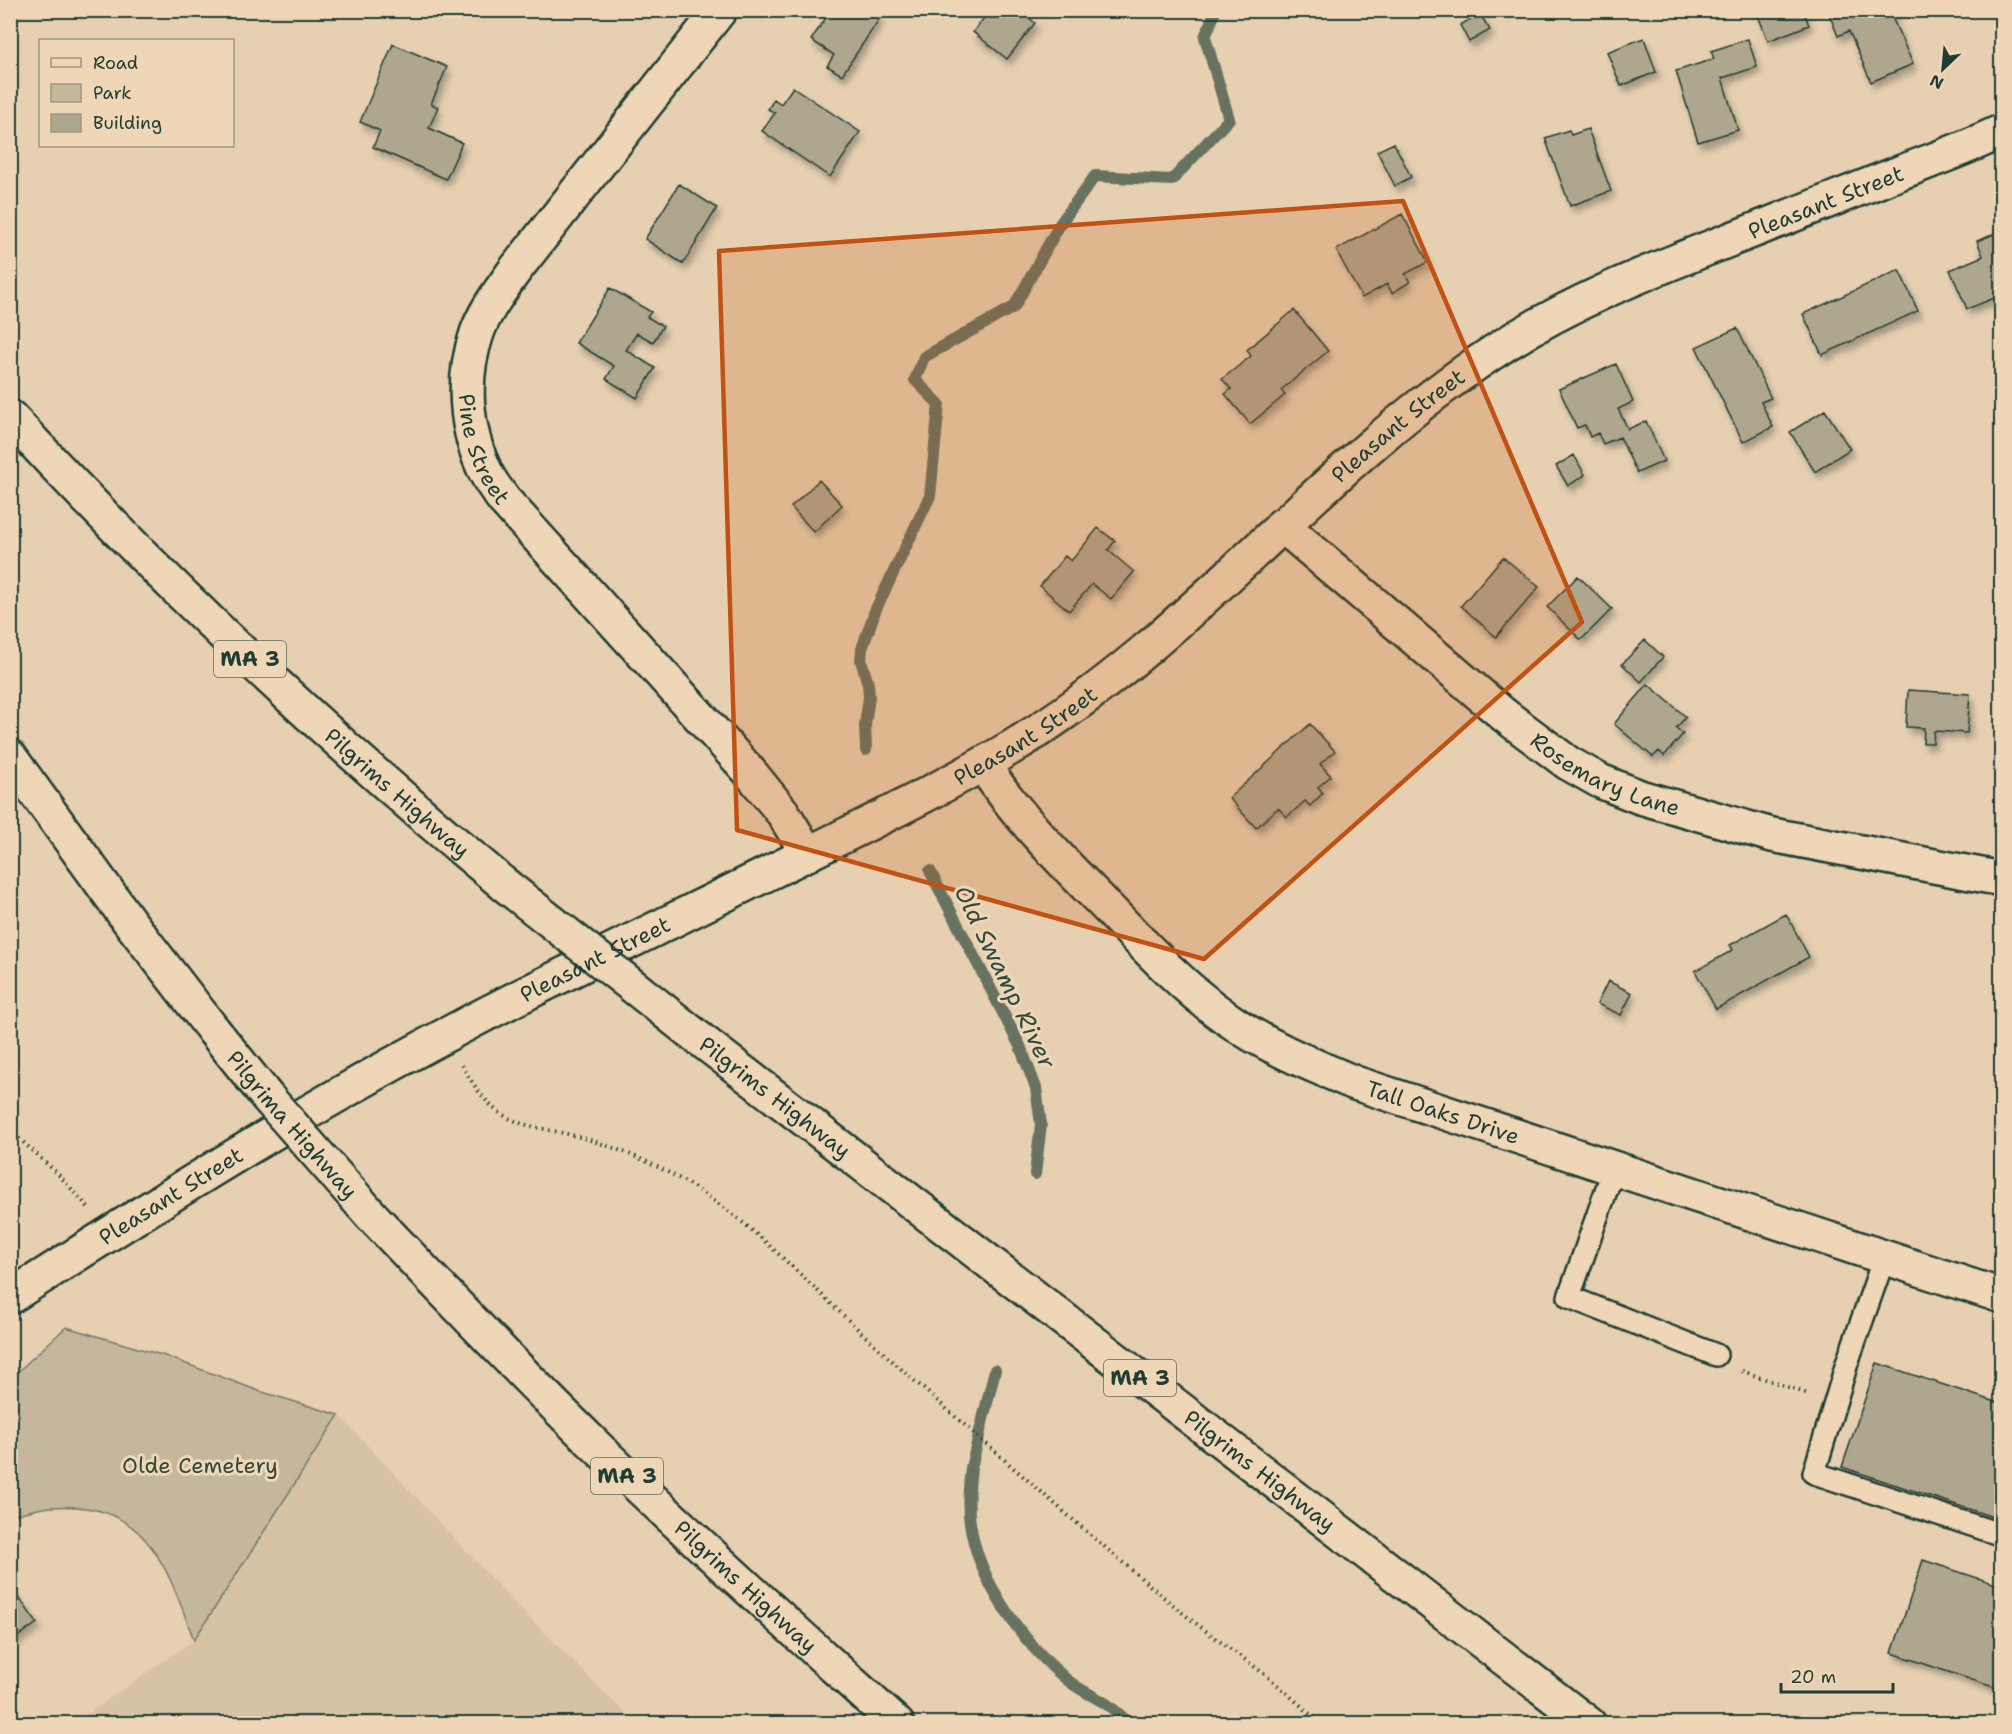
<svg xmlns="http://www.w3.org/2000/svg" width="2012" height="1734" viewBox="0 0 2012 1734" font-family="'Shantell Sans',sans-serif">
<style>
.built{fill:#d6c3a6}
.green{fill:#c5b79c;stroke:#727a68;stroke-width:1.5}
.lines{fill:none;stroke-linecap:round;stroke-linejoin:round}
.stream{stroke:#687261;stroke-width:12}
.building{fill:#afa68e;stroke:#1f3d34;stroke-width:1.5;filter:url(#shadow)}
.service-casing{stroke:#1f3d34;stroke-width:26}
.minor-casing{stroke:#1f3d34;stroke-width:38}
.secondary-casing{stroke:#1f3d34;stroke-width:38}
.motorway-casing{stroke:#1f3d34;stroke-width:38}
.path{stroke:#1f3d34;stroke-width:4;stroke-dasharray:1.5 4.5;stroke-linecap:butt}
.service{stroke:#eed6b6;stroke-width:21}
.minor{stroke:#eed6b6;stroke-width:33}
.secondary{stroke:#eed6b6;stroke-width:33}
.motorway{stroke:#eed6b6;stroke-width:33}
.motorway-bridge-casing{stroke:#1f3d34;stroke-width:38;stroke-linecap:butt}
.motorway-bridge{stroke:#eed6b6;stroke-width:33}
.marked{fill:#c05314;fill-opacity:0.2;stroke:#c05314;stroke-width:4.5;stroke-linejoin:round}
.labels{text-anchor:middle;stroke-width:6;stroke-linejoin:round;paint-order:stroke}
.shield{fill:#eed6b6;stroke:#5d6b5b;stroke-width:1.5}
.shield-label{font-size:21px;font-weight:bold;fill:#1f3d34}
.street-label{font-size:22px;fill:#1f3d34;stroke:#eed6b6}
.park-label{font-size:22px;fill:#30493e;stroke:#eed6b6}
.water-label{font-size:24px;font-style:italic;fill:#314a3f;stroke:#eed6b6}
</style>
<defs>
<filter id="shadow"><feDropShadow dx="3.5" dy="6" stdDeviation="3" flood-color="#0004"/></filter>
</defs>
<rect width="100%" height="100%" fill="#e6d0b1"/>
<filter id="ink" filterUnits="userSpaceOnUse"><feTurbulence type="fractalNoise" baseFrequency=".0167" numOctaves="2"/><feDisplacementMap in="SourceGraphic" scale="12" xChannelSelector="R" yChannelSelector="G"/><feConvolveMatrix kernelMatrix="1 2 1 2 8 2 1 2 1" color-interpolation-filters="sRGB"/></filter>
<g filter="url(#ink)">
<path class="built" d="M 339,1415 L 512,1600 L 609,1697 L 637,1723 L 73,1724 L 194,1640 Z"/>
<path class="green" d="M 66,1327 L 165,1356 L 259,1391 L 339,1415 L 194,1640 C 166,1565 147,1500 51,1507 C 37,1508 24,1513 11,1515 L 11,1378 Z"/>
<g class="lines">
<path class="stream" d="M 866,750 L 865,725 L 869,697 L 868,684 L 861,660 L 862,649 L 875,611 L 930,496 L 939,404 L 915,380 L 924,357 L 1014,307 L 1060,224 L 1095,176 L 1172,180 L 1229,119 L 1205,37 L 1216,10
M 930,871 L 1020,1046 L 1036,1088 L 1041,1124 L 1035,1174
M 995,1370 L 971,1468 C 969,1486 967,1505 970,1523 C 978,1581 1022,1642 1066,1679 C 1078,1689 1092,1695 1105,1703 C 1114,1709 1122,1717 1130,1724"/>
</g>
<path class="building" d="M 831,10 L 869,10 L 880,18 L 842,75 L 827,66 L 834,55 L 811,40 Z
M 990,10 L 1019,10 L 1035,23 L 1007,59 L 973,32 Z
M 1756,10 L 1803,10 L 1809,25 L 1768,41 Z
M 1839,10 L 1902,10 L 1891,15 L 1913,64 L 1871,82 L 1849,31 L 1838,36 L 1829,14 Z
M 1480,14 L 1490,30 L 1469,42 L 1460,25 Z
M 1644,38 L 1656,72 L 1621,86 L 1607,52 Z
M 1748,39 L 1757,67 L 1722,78 L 1738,130 L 1698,142 L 1676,71 L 1714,59 L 1711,51 Z
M 393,44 L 447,67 L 431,104 L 438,107 L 429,128 L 462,143 L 446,179 L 373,147 L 380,131 L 360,122 Z
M 793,87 L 860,132 L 830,177 L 762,131 L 775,113 L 768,109 L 774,99 L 781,104 Z
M 1588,129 L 1611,191 L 1570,206 L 1545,138 L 1569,130 L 1571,135 Z
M 1394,143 L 1411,177 L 1395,186 L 1377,151 Z
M 679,184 L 717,208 L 683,264 L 645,239 Z
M 1402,214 L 1428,262 L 1405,274 L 1410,282 L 1392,293 L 1387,284 L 1362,298 L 1336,250 Z
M 2002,231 L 2002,295 L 1967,309 L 1950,270 L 1983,256 L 1977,241 Z
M 1899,270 L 1918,311 L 1822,355 L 1803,314 Z
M 610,288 L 651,312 L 647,317 L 663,326 L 653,342 L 637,333 L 626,350 L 655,368 L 637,398 L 606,379 L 614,366 L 576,343 Z
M 1294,310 L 1328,351 L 1281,390 L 1285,395 L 1250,424 L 1225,394 L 1231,389 L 1222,379 L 1251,356 L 1247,350 Z
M 1737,328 L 1771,398 L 1761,402 L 1773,427 L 1743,442 L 1696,347 Z
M 1616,364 L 1633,402 L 1618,409 L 1628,429 L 1646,421 L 1664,461 L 1637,473 L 1620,437 L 1603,444 L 1598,433 L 1590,437 L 1585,425 L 1577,428 L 1559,389 Z
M 1825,410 L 1850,449 L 1815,472 L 1790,432 Z
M 1574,455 L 1585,475 L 1568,486 L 1556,466 Z
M 819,480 L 842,505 L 814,532 L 791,507 Z
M 1098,528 L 1115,541 L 1108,550 L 1134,572 L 1111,599 L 1092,584 L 1069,611 L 1040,586 L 1065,556 L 1071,561 Z
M 1503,557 L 1539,587 L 1496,637 L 1461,606 Z
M 1578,576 L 1612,609 L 1581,640 L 1547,607 Z
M 1645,640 L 1663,657 L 1641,682 L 1622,664 Z
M 1648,684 L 1686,717 L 1676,728 L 1683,734 L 1664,756 L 1659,751 L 1653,757 L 1614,724 Z
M 1908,690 L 1970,694 L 1967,733 L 1934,731 L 1933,743 L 1923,743 L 1924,728 L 1906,727 Z
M 1310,724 L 1335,751 L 1320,764 L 1331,776 L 1318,787 L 1323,793 L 1310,806 L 1305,801 L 1287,817 L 1278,808 L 1256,828 L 1229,798 Z
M 1786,914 L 1809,957 L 1716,1009 L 1695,971 L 1733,950 L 1730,945 Z
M 1608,981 L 1632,993 L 1621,1015 L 1597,1004 Z
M 1877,1363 L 2002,1404 L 2002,1520 L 1842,1467 Z
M 1923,1560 L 2002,1586 L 2002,1690 L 1892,1653 Z
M 12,1588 L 37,1623 L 10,1642 L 10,1589 Z"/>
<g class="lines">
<defs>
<path id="service" d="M 1614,1168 L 1569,1297 L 1716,1355
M 1884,1258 L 1847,1363 L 1814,1473 L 2002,1535"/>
<g id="minor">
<path id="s1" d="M 720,10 L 515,270 C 501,290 485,310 477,333 C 461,379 465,430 486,473 C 491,483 498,492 504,500 L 749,771 L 783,813 L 808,854"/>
<path id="s2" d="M 1282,525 L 1504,715 L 1568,763 L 1600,781 L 1640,797 L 1772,835 L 2002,879"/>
<path id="s3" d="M 983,764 C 1016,816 1059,858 1102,902 C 1141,942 1180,985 1225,1017 C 1265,1046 1310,1064 1355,1083 L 2002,1296"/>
</g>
<g id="secondary">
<path id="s4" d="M 10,1297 C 174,1192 339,1088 513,1000 C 610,951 708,903 805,855 C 876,820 945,787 1012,747 C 1190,640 1317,469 1489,355 C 1567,302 1655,269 1742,235 C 1792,215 1843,195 1894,175 C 1930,161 1967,148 2002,131"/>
</g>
<g id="motorway">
<path id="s5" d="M 10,417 C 164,584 330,740 505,885"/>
<path d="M 10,757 L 129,921 L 214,1031"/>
<path id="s6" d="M 692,1033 L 1589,1724"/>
<path id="s7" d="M 371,1215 C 445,1293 519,1371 596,1446 C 694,1541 796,1632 897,1724"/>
</g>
</defs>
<use href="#service" class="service-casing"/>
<use href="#minor" class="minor-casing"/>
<use href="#secondary" class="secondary-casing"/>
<use href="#motorway" class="motorway-casing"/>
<path class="path" d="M 462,1065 C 501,1136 526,1120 593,1141 C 635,1154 680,1176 716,1202 C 746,1223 773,1249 800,1274 C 841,1313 882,1353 925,1390 C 1009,1464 1093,1538 1179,1610 C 1206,1632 1235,1652 1263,1673 C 1283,1689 1302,1707 1321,1724
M 10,1130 L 57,1173 L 88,1207
M 1742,1371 L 1808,1394"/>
<use href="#service" class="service"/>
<use href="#minor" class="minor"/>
<use href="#secondary" class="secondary"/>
<use href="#motorway" class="motorway"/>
<defs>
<g id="motorway-bridge">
<path d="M 505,885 L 692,1033"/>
<path id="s8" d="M 214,1031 L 268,1098 L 371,1215"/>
</g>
</defs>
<use href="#motorway-bridge" class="motorway-bridge-casing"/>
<use href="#motorway-bridge" class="motorway-bridge"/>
</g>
</g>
<path class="marked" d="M 1403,201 L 1582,622 L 1204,959 L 737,830 L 719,251 Z"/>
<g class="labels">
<g class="shield">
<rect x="214" y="641" width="72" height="36" rx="4.5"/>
<rect x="1104" y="1360" width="72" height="36" rx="4.5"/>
<rect x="591" y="1458" width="72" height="36" rx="4.5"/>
</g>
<g class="shield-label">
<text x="250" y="666">MA 3</text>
<text x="1140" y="1385">MA 3</text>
<text x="627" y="1483">MA 3</text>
</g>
<g class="street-label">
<text dy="8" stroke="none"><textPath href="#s4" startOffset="2133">Pleasant Street</textPath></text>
<text dy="8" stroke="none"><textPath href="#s4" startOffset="1647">Pleasant Street</textPath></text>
<text dy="8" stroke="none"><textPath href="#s1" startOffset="525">Pine Street</textPath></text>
<text dy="8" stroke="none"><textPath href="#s4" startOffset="1161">Pleasant Street</textPath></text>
<text dy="8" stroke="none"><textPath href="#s2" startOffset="411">Rosemary Lane</textPath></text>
<text dy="8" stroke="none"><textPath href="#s5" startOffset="540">Pilgrims Highway</textPath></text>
<text dy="8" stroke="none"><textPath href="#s4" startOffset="676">Pleasant Street</textPath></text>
<text dy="8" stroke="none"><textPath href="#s6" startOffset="105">Pilgrims Highway</textPath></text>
<text dy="8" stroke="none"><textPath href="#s3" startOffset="590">Tall Oaks Drive</textPath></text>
<text dy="8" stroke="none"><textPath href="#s8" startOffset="122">Pilgrima Highway</textPath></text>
<text dy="8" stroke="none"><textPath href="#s4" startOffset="190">Pleasant Street</textPath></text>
<text dy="8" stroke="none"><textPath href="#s6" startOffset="717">Pilgrims Highway</textPath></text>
<text dy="8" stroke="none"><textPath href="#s7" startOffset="528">Pilgrims Highway</textPath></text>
</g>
<g class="park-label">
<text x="200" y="1473">Olde Cemetery</text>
</g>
<g class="water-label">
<text transform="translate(1005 977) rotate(64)" y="8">Old Swamp River</text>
</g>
</g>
<rect width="2012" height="1734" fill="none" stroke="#eed6b6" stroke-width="36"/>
<rect x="18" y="18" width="1976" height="1698" fill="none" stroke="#1f3d34" stroke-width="2" filter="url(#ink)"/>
<rect x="39" y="39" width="195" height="108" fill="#eed6b6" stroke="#9b9982" stroke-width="1.5"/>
<rect x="51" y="58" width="30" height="9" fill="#eed6b6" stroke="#9b9982" stroke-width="1.5"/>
<text x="93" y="69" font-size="18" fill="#1f3d34">Road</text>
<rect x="51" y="84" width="30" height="18" fill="#c5b79c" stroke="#9b9982" stroke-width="1.5"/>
<text x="93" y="99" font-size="18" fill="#1f3d34">Park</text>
<rect x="51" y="114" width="30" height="18" fill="#afa68e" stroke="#9b9982" stroke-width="1.5"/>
<text x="93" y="129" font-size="18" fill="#1f3d34">Building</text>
<g transform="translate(1943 69) rotate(206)" stroke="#eed6b6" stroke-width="4.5" paint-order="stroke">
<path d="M0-4.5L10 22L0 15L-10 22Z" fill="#1f3d34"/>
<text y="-9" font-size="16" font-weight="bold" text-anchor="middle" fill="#1f3d34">N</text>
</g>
<path d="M1781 1683v9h112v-9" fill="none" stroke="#1f3d34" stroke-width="3"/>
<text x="1790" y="1683" font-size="18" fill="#1f3d34" stroke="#eed6b6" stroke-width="4.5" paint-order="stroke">20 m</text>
</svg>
